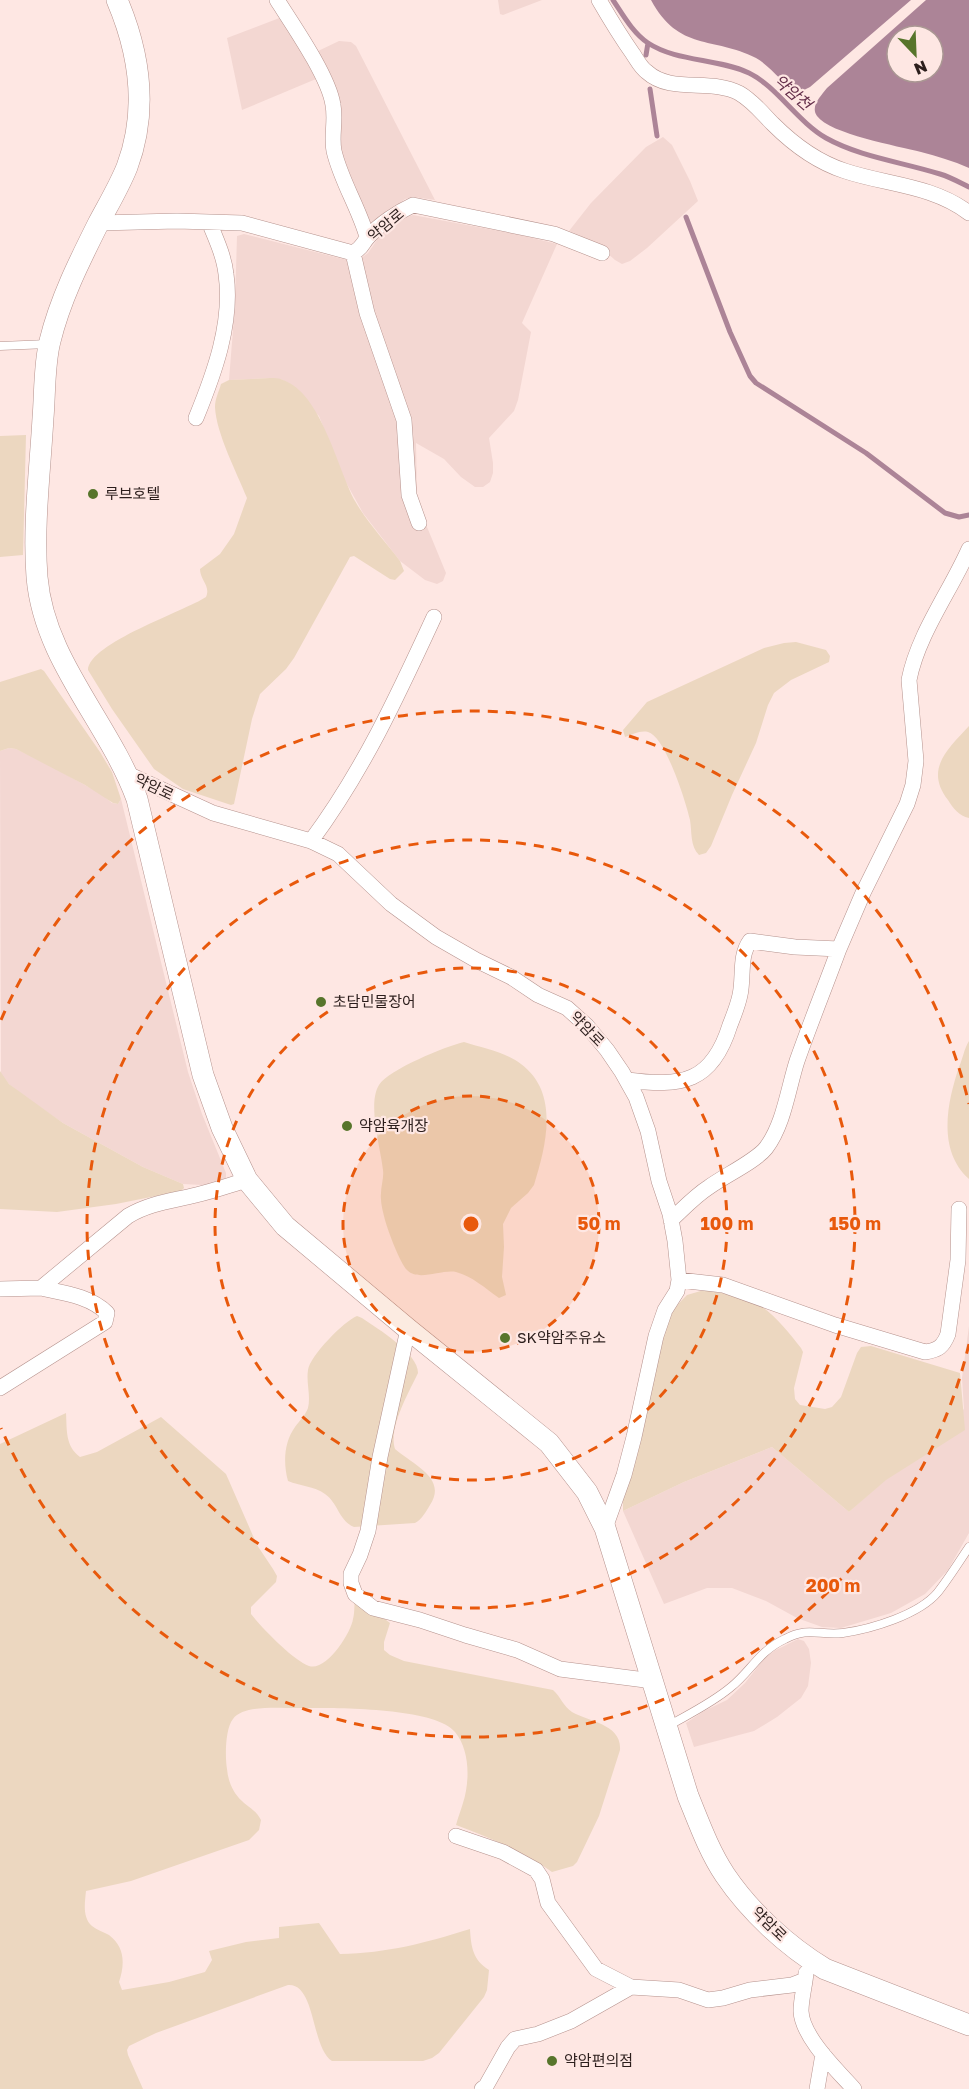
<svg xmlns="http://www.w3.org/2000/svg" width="969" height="2089" viewBox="0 0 969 2089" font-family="'Golos Text','Noto Sans KR',sans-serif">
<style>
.built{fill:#f3d7d2}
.green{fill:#ecd7c0}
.water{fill:#ac8497;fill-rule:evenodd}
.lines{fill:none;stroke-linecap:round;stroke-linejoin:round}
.stream{stroke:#ac8497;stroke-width:5}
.lane-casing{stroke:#b5928d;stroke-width:9}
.street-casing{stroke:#b5928d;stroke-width:16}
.secondary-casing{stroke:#b5928d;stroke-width:22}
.lane{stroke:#fff;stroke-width:8}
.street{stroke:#fff;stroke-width:15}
.secondary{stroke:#fff;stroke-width:21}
.ring{fill:none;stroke:#e8590c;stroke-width:3;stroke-dasharray:10 8}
.poi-dot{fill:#57752b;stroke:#fee7e3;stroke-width:2}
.labels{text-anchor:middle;stroke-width:4.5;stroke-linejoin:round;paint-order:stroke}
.street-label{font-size:15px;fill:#2c1e1c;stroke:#fee7e3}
.poi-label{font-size:15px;fill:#2c1e1c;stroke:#fee7e3;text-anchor:start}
.water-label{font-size:16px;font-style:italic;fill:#652f4b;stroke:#fee7e3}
.centre{fill:#e8590c;stroke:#fee7e3;stroke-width:3}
.ring-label{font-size:18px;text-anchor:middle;font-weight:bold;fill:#e8590c;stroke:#fee7e3;stroke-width:4.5;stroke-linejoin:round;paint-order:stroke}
</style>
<rect width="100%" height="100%" fill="#fee7e3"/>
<path class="built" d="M 498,0 L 542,0 L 503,15 L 500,14 Z
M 282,17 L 316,79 L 242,110 L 227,38 Z
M 339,41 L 351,42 L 356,46 L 435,200 L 414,197 L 405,199 L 374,225 L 370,224 L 343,161 L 316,52 Z
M 663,137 L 672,145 L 690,181 L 698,201 L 647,248 L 630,261 L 622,264 L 615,260 L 596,243 L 569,231 L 591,203 L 646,147 Z
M 413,215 L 516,234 L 557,244 L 522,323 L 531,332 L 518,400 L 514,411 L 489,438 L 493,463 L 493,473 L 490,482 L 483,487 L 475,487 L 461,477 L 444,459 L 416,443 L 417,496 L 420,510 L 446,573 L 443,581 L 437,584 L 425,580 L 400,561 L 363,513 L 343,477 L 319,416 L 283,380 L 269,378 L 229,380 L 235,305 L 237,236 L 244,234 L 347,260 L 360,259 L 368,253 L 381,234 L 404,218 Z
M 9,748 L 16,749 L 49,765 L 101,794 L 112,803 L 118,804 L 121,799 L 188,1072 L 202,1114 L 226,1173 L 226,1178 L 214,1183 L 202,1185 L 183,1184 L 143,1167 L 63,1123 L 24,1096 L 9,1084 L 1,1074 L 0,751 Z
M 969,1326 L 969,1533 L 948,1570 L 925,1594 L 891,1613 L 841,1628 L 822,1627 L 797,1618 L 766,1601 L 732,1588 L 707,1588 L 664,1604 L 623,1511 L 684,1482 L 772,1447 L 849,1512 L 964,1409 L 962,1378 Z
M 798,1639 L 804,1641 L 809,1649 L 811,1663 L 808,1686 L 801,1698 L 777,1717 L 754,1731 L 694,1747 L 686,1723 L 704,1711 L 727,1700 L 745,1683 L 763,1660 L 774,1651 Z"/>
<path class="green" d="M 270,378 C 274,378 279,378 283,380 C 321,393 337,467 355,501 C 367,522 385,541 400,561 L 404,571 L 395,580 L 390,579 L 354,556 L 350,557 L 294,658 L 286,669 L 260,694 L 252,719 L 234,804 L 231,805 L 183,789 L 154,769 L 112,709 L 88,670 C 89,643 185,611 206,597 C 211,586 200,580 200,569 L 220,554 L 234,534 L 247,498 C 237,473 216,433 215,407 C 215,399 219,391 221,384 L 229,380 Z
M 26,435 L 23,555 L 0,557 L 0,436 Z
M 796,642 L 826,650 L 830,656 L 829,662 L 791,680 L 774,693 L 768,705 L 756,743 L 732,795 L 711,846 L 706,853 L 699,855 C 690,846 692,832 690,820 C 686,802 665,736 648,732 C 640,730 632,735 625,737 L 623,730 L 647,702 L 764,648 L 784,643 Z
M 41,669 L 44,671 L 100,752 L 112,772 L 121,799 L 118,804 L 113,803 L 85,785 L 16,749 L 9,748 L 0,751 L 0,682 Z
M 969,726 L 969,818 C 959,816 953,808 948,800 C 924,769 948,749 969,726 Z
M 969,1041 L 969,1179 C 937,1150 947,1103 959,1067 C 963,1058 964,1049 969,1041 Z
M 464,1042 C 483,1048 505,1052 521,1064 C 560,1093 546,1146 534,1185 L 528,1193 L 511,1208 L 503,1224 L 504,1247 L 502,1277 L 506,1295 L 499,1298 C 486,1289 472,1276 456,1272 C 442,1269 418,1282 407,1270 C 400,1263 388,1231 385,1220 C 383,1212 380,1202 381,1193 C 381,1186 384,1178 383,1170 C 381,1149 367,1104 379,1085 C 388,1070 446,1046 464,1042 Z
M 0,1071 L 9,1084 L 63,1123 L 143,1167 L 183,1184 L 184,1188 L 181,1191 L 116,1204 L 57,1212 L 0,1209 Z
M 704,1290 C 720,1293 740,1295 754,1302 C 772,1311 789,1333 801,1348 L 803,1352 L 794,1388 L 795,1399 L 800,1405 L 825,1409 L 832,1407 L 841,1397 L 857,1353 L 861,1347 L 871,1346 L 960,1373 L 965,1430 L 886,1480 L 849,1512 L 772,1447 L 684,1482 L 623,1511 L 623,1498 L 660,1343 L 673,1309 L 687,1295 Z
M 357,1316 L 362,1318 C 378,1329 418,1353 418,1373 C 409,1392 388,1428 395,1449 C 412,1464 448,1478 430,1505 C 425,1513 422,1519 415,1523 L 354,1527 C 339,1521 338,1503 325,1494 C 314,1486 300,1486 288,1481 C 283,1463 284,1442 295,1427 C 300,1420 305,1416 308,1408 C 311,1395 306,1383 308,1370 C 310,1356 344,1321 357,1316 Z
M 66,1413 C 67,1429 65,1446 80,1457 L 97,1452 L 161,1417 L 226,1474 L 257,1545 L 273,1569 L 277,1576 L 276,1582 L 251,1607 L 251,1614 C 262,1628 293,1660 309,1666 C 326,1672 351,1633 353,1619 C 355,1612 354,1604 355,1596 L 390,1623 L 384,1642 L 384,1650 L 390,1655 L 404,1661 L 553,1690 C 561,1697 563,1706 572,1712 C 589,1722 622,1724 620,1750 L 599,1816 L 577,1862 L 573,1866 L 552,1872 C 523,1851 490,1838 456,1825 C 458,1817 461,1810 463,1803 C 470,1781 470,1750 455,1732 C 434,1706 327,1708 294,1708 C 278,1708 243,1705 233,1719 C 225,1729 225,1757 227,1769 C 228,1781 233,1793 242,1801 C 250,1809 255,1809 261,1820 L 259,1830 L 249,1840 L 131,1881 L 86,1891 C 85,1902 82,1917 92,1926 C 97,1930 104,1932 109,1935 C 125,1947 125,1964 119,1982 L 122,1990 L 169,1982 L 205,1972 L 212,1960 L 209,1951 L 246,1942 L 279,1938 L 279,1927 L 319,1923 L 340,1954 C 388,1953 425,1943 470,1929 C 471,1947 473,1960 489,1970 L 487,1990 L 484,1997 L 439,2053 L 432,2058 L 423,2061 L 332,2061 C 311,2048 316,1983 288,1985 L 156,2033 L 129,2046 L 127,2050 L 128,2055 L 143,2089 L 0,2089 L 0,1444 Z"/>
<path class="water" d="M 651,0 L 911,0 L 810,87 L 800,92 C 783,86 772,67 756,58 C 713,36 679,52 651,0 Z
M 926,0 L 969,0 L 969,168 C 953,161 937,156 921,152 C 898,146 830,134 817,116 C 810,106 821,96 827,88 ZM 897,36 L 933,36 L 933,72 L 897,72 Z"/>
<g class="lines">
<path class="stream" d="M 613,0 C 623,15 633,33 648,43 C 677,62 717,58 749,73 C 776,86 798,122 826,138 C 860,157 902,162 940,174 C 950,177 959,182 969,187
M 646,55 L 648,43
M 650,89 L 657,136
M 686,217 L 730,332 L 750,376 L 756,383 L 866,453 L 945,513 L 959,517 L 969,515"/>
<defs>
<path id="lane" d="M 0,346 L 48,344
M 668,1726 C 689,1714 712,1703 731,1687 C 751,1671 759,1651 785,1639 C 809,1626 819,1636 843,1633 C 871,1629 919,1615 938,1592 C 949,1578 959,1562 969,1547"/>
<path id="street" d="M 277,0 C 293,25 329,77 333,105 C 336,121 331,136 334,151 C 341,181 359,208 367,237
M 599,0 C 610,19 621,37 633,54 C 637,60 641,68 647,72 C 671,94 711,78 739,93 C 753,101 762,113 773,124 C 794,145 817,162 845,171 C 887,185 932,185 969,213
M 99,223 L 177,221 L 242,223 L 353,253 C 365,246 361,244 369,236 C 380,224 398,212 413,205 L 554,234 L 602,253
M 353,253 L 367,313 L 404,420 L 409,495 L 419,523
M 196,418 C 214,374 233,323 226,274 C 224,256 216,239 209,222
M 128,774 L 213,813 L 311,841 L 338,854 L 391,904 L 436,937 L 476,960 L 511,977 L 538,995 L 567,1008 L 587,1026 L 607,1050 L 622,1072 L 636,1097 L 648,1131 L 659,1181 L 670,1214 L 675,1241 L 679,1280 L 677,1291 L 665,1310 L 656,1336 L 634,1437 L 624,1475 L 605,1528
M 311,841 C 363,771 398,695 434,617
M 627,1080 C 682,1087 712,1083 730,1025 C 734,1015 738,1005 740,995 C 744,977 739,956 750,941 L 795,947 L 839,949 L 863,893 L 907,804 L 913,785 L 916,761 L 909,680 C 918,634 950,592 969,549
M 671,1220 C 683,1209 695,1196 709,1187 C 724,1176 756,1161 766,1148 C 784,1124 788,1089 797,1061 C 810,1024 825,987 839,949
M 679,1280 L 723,1285 L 835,1325 L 925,1352 C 938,1350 943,1347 948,1334 L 958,1260 L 959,1209
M 0,1289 L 41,1288
M 408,1329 L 380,1457 L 368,1531 L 360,1555 L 351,1574 L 351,1583 L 355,1594 L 373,1608 L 420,1620 L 465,1635 L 517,1650 L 560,1669 L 653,1681
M 0,1388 L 105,1322 L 107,1313 C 90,1296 64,1293 41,1288 L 128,1216 C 150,1203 172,1201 196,1195 C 214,1191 230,1185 247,1180
M 456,1836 L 503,1852 L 536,1870 L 542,1879 L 548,1903 L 596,1969 L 631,1987
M 806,1973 C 805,1985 801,1999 801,2011 C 802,2037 837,2070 854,2089
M 482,2089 L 486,2086 L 508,2047 L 515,2039 L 538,2034 L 571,2021 L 631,1987 L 679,1990 L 708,2000 L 723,1998 L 750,1990 L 792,1985 L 805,1980
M 817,2089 L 823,2054"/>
<path id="secondary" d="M 117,0 C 140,54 148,111 127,167 C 119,187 108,205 98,224 C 79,262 60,300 50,341 C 44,364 45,395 43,418 C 40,471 33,525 37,577 C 44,661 109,722 137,799 L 203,1075 L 222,1128 L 247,1180 L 285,1226 L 408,1329 L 549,1443 L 587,1492 L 605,1528 L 688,1796 C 699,1823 709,1851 725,1875 C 750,1912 787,1946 825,1969 L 969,2025"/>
</defs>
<use href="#lane" class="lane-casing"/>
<use href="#street" class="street-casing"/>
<use href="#secondary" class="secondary-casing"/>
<use href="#lane" class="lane"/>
<use href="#street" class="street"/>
<use href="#secondary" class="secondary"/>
</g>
<circle cx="471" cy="1224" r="128" fill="#e8590c" fill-opacity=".12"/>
<g class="ring">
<circle cx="471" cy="1224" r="128"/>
<circle cx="471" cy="1224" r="256"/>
<circle cx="471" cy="1224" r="384"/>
<path d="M969 1344A512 512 0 0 1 1 1428M1 1020A512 512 0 0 1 969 1104"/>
</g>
<g class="poi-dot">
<circle cx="93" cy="494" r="6"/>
<circle cx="321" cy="1002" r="6"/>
<circle cx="347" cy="1126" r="6"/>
<circle cx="505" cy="1338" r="6"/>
<circle cx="552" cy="2061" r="6"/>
</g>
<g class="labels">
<g class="street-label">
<text transform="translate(386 225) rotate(-40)" y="5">약암로</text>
<text transform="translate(154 787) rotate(26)" y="5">약암로</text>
<text transform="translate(587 1029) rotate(46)" y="5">약암로</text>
<text transform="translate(769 1924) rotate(44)" y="5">약암로</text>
</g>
<g class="poi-label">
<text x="105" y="499">루브호텔</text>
<text x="333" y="1007">초담민물장어</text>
<text x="359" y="1131">약암육개장</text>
<text x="517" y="1343">SK약암주유소</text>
<text x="564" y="2066">약암편의점</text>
</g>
<g class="water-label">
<text transform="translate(793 92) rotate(41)" y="6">약암천</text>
</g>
</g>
<circle cx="471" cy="1224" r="9" class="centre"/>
<g class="ring-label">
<text x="599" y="1230">50 m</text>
<text x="727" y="1230">100 m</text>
<text x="855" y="1230">150 m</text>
<text x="833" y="1592">200 m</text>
</g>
<g transform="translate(915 54) rotate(157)"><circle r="28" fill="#fee7e3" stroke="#aa9793" stroke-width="1.5"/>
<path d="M0-4.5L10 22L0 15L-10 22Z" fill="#57752b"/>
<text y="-9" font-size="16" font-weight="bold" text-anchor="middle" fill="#2c1e1c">N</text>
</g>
</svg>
